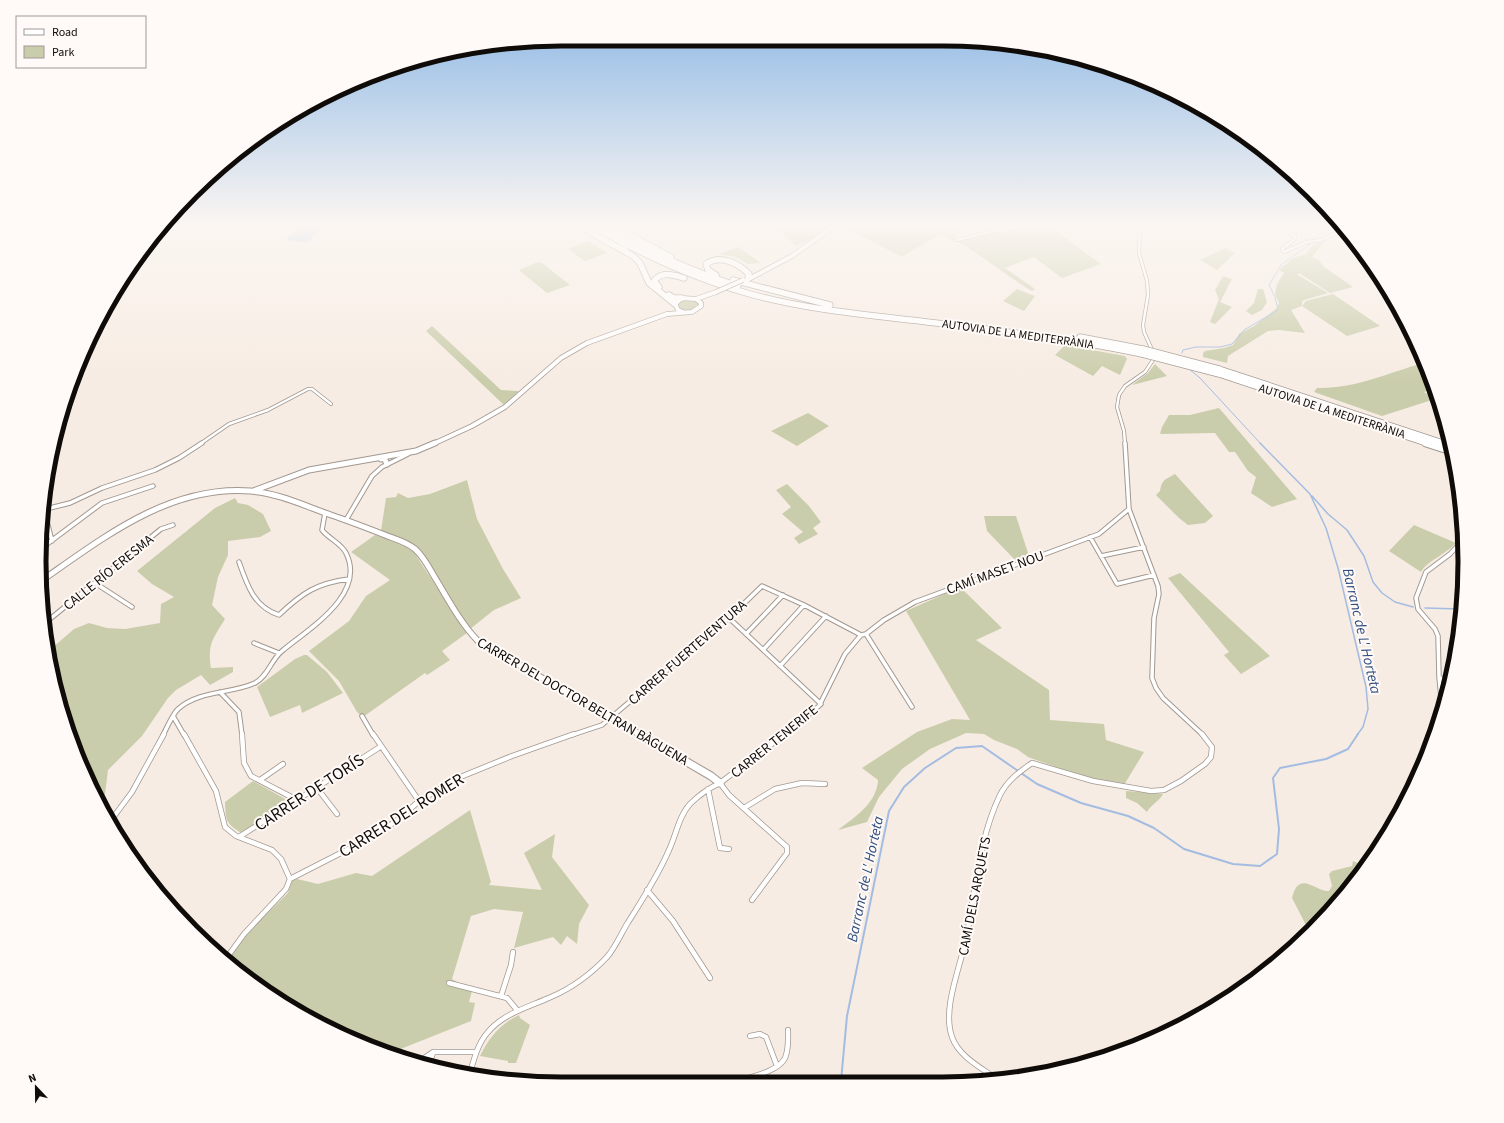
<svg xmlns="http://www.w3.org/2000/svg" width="1504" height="1123" viewBox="0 0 1504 1123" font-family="'Source Sans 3',sans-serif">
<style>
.green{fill:#cacdab}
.water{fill:#a3bce1}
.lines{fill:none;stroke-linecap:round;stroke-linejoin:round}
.stream-far2{stroke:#a3bce1;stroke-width:1}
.stream-far1{stroke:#a3bce1;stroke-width:1.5}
.stream{stroke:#a3bce1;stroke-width:2}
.street-far2-casing{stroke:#a29890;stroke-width:4}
.street-far1-casing{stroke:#a29890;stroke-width:5.5}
.street-casing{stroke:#a29890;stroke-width:6}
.secondary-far2-casing{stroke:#a29890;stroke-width:5.5}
.secondary-far1-casing{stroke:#a29890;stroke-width:7}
.secondary-casing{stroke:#a29890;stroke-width:9}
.highway-far1-casing{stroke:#a29890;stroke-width:7}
.highway-casing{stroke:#a29890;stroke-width:9}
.street-far2{stroke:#fff;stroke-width:2.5}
.street-far1{stroke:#fff;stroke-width:3.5}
.street{stroke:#fff;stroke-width:4.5}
.secondary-far2{stroke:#fff;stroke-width:4}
.secondary-far1{stroke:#fff;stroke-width:5}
.secondary{stroke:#fff;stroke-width:7}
.highway-far1{stroke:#fff;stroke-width:5.5}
.highway{stroke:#fff;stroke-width:7}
.secondary-bridge-casing{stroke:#a29890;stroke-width:5.5;stroke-linecap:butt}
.highway-bridge-casing{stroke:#a29890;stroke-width:7;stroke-linecap:butt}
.secondary-bridge{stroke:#fff;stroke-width:4}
.highway-bridge{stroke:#fff;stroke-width:5.5}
.labels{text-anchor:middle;stroke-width:4;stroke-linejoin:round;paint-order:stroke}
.far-street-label{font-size:12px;fill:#0e0b08;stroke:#fffaf7}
.street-label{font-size:14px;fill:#0e0b08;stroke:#fffaf7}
.water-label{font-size:15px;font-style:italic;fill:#304f80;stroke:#fffaf7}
.near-street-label{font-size:17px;fill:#0e0b08;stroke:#fffaf7}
.rim{fill:none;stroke:#0e0b08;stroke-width:5}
</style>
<rect width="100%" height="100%" fill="#f7ece3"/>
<path class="green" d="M 766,223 L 826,223 L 830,228 L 819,236 L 796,246 L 779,231 Z
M 842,223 L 962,223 L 954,241 L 941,234 L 902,257 L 840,225 Z
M 1031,223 L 1045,223 L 1101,264 L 1062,278 L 1034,257 L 1005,268 L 1035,289 L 1032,291 C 1005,275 983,256 957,241 L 998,231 L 1002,233 Z
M 1326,240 L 1312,257 L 1319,260 L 1323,266 L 1353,287 L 1330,293 L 1299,273 L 1298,275 L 1328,293 L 1304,300 L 1302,302 L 1302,306 L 1306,301 L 1333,294 L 1380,326 L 1347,336 L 1302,306 L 1291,310 L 1305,333 L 1279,330 L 1268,331 L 1228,356 L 1227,363 L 1203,357 L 1203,353 L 1205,351 L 1224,348 L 1233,345 L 1239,334 L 1254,326 L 1277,308 L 1279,303 L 1275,294 L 1277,284 L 1284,273 L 1279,270 L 1293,258 L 1307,254 C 1310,245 1318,241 1326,240 Z
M 588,241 L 607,253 L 585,261 L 568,249 Z
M 738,247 L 761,263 L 748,264 L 736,257 L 719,254 Z
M 1225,248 L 1235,253 L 1217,270 L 1200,260 Z
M 538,262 L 542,263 L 570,285 L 547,293 L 519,270 Z
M 1223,276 L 1232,279 L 1220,302 L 1232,307 L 1215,324 L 1210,322 L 1219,299 L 1215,290 Z
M 1017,289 L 1035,296 L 1024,311 L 1003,301 Z
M 1258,289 L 1263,289 L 1267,302 L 1262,310 L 1252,315 L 1246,311 L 1254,303 Z
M 691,299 L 699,304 L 695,310 L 685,311 L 678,307 L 678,304 L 681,300 Z
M 432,326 L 501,390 L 519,391 L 504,405 L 426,331 Z
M 1065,345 L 1125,356 L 1127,359 L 1120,375 L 1102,366 L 1093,376 L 1055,355 Z
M 1423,363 L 1433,388 L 1424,392 L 1435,399 L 1382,416 L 1314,392 L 1317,388 C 1354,389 1388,373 1423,363 Z
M 1155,364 L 1167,376 L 1132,385 L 1148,373 Z
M 1219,408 L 1297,499 L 1272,507 L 1251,493 L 1256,477 L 1248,471 L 1235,452 L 1229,452 L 1215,433 L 1160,434 L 1162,427 L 1169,415 L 1190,415 Z
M 808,413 L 829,426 L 797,446 L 771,431 Z
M 1175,474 L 1213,516 L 1205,523 L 1188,525 L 1179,518 L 1156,495 L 1160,491 C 1162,479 1165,480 1175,474 Z
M 467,480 L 477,519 L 503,569 L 521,598 L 494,610 L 470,629 L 418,548 L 402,538 L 381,531 L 386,498 L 396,497 L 398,493 L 408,498 L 430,494 Z
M 787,484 L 809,506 L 821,522 L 813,528 L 818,534 L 799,544 L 794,538 L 803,532 L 782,514 L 791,507 L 776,490 Z
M 235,498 L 238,503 L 248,505 L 263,514 L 271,531 L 260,537 L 228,541 L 228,555 L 218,577 L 212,605 L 225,619 C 213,639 207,644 211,668 L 233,667 L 233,672 L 210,685 L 201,675 L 176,690 L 168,698 L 142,736 L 108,770 L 104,802 L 101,806 L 67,730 L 51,649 L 74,629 L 89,623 L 107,628 L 125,629 L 160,623 L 161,604 L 174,597 L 152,584 L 137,571 L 215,508 Z
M 984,516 L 1016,516 L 1029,556 L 1015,560 L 987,531 Z
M 1414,525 L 1456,543 C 1446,554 1426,562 1421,572 L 1389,551 Z
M 375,535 L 406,545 L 413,551 L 467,633 L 442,651 L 450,660 L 427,675 L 425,673 L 363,717 L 357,712 L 339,681 L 309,651 L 349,621 L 366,596 L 390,580 L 351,552 Z
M 1180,573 L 1270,656 L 1241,674 L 1224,655 L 1229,652 L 1168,578 Z
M 960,587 L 1002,628 L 976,640 L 1049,690 L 1050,720 L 1104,724 L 1106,740 L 1144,752 L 1124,785 L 1078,775 L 1028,757 L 1017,749 L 994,740 L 984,734 L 966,733 L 930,749 L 902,769 L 879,797 L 867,822 L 838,830 C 855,817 877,803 878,780 L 862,768 L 917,732 L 952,719 L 970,720 L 906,611 Z
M 304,655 L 307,655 L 327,672 L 343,693 L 302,713 L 300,705 L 270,717 L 257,687 L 295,659 Z
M 253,781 L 289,801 L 241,833 C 225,822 226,821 225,802 Z
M 1126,791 L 1163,794 C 1159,802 1151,804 1147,812 L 1137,803 L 1126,798 Z
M 470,810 L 491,882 L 489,885 L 542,890 L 524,853 L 555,834 L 552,857 L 589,905 L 579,924 L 577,944 L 567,936 L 561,945 L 553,937 L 514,948 L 523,912 L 494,909 L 471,916 L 452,979 L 472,991 L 469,1002 L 475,1003 L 471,1021 L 393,1052 L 316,1021 L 313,1017 L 311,1018 L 300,1014 L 233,966 L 232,954 L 245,935 L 288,893 L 292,881 L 297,879 L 318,884 L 356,873 L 372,876 Z
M 1353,861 L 1364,866 L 1335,906 L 1309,931 L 1292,898 C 1299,869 1315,892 1329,891 L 1332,886 L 1329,874 L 1332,871 L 1352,866 Z
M 519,1015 L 520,1018 L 530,1025 L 516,1063 L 508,1063 L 508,1061 L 480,1056 C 489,1038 500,1024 519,1015 Z"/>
<path class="water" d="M 303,224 L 324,226 L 307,243 L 286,240 Z"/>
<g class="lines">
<path class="stream-far2" d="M 1182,353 L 1183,350 L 1196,347 L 1220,347 L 1232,344 L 1244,330 L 1278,310 L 1275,297 L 1269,285 L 1281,265 L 1309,245 L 1318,235 L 1340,224
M 1189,369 L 1200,378 L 1261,444"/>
<path class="stream-far1" d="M 1260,443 L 1310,494 L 1326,528 L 1338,568 L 1366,687 L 1368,709 L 1363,727 L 1357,735
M 1312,496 L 1328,514 L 1347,530 L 1364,556 L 1373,582 L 1382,593 L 1395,602 L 1413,607
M 1425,608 L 1461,609"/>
<path class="stream" d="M 841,1081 L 847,1016 L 889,811 L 904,787 L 925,768 L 956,748 L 982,746 L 1037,784 L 1081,803 L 1128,816 L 1154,828 L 1184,849 L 1233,864 L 1260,866 L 1277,854 L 1279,829 L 1273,778 L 1280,768 L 1326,759 L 1348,749 L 1358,734"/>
<defs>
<path id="street-far2" d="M 1273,223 L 1295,236 L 1294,240 L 1282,249 L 1284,252 L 1307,242 L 1321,240 L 1334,234 L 1346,231
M 1292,223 L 1302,229
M 957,240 L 998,230
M 200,444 L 229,424 L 268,410 L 308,389 L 312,389 L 331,404
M 1125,444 L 1124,431 L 1117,407 L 1119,395 L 1125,386 L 1145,372 L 1153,360 L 1153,352 L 1144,332 L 1143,325 L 1148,295 L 1147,281 L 1139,253 L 1140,223"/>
<path id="street-far1" d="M 1125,443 L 1129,509 L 1158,586 L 1159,594 L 1154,618 L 1152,678 L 1156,688 L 1163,698 L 1203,735
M 46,509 L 70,503 L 102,488 L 155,470 L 179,458 L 202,443
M 45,514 L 52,541
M 346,520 L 372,476 L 382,467 L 408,454
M 1090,537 L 1117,584 L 1154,575
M 43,547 L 102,503 L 153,486
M 1101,556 L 1144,547
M 239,562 C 247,585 254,607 279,615 C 302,593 317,583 349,579
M 95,583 L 132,607
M 40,592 C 49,601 50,611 45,622
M 729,618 L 821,704
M 45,623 L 161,529 L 173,525
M 746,634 L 783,595
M 866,634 L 912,707
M 861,635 L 866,634 L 884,620 L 915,602 L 1099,534 L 1129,509
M 254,643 L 279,653
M 763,650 L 804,605
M 780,666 L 826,616
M 1439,677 L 1448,683
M 220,692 L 239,712 L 242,735
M 1442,708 L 1439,677 L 1438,636 L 1435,629 L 1418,609 L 1416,598 L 1426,572 L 1450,554 L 1463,540
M 173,716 L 184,735
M 362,716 L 373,735
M 163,735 C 167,728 172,715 178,709 C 199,690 231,694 255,683 C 268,676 271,660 282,651 C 308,629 367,595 346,553 C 341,543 329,539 322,530 L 325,513
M 572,735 L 602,725 L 729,618 L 762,586 L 804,605 L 861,635
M 784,735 L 819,706 L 845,654 L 861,635"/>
<path id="street" d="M 184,734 L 216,791 L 225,827 L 236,836 L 272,850 L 281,859 L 290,879
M 242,734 L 244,763 L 251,776 L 297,800
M 373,734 L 419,801
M 260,780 L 283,764
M 720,783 L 729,795 L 787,847 L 787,853 L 752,900
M 317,788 L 337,814
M 708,789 L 720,848 L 729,849
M 744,808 L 775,789 L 802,783 L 825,784
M 110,822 L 130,854
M 109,823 L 132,792 L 164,734
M 239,837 L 380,747
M 647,890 L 673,921 L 710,978
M 225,960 L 244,934 L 286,889 L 290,879 L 374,836 L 399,819 L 419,801 L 458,778 L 512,756 L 574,734
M 449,983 L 507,998 L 517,1010
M 501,996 L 511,965 L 513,952
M 750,1036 L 760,1034 L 766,1037 L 777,1066
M 417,1063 L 433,1052 L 476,1052
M 428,1066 L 433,1053
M 470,1073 C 474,1059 478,1043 488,1032 C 504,1013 529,1007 551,997 C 572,988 591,974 607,957 C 615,948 621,934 627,924 C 642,900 658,876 669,850 C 676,835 679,816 690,804 C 699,795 709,788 720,783 L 785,734
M 998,1080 C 982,1068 959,1057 952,1037 C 942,1009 960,968 966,939 C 976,890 978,841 1000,795 C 1007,781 1019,772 1032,763 L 1093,781 L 1151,791 L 1164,790 L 1181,781 L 1205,764 L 1211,757 L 1212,747 L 1202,734
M 738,1081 C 751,1077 779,1071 785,1058 C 789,1049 788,1039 788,1030"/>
<path id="secondary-far2" d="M 745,281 L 792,256 L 839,223
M 696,299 L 716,292
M 683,312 L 678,310 L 675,304 L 682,298 L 696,299 L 701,303
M 433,444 L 472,426 L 505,407 L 561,358 L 587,343 L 667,314 L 692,312 L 701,306 L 701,303"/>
<path id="secondary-far1" d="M 381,459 L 384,458 L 387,464
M 253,491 L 309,470 L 416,451 L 435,443
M 41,581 C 103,538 169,485 250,491 C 278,493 305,506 331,515 C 349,521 367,528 385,535 C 395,539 407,542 415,549 C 425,558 430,570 437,581 C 449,601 462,625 478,641 L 641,735"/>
<path id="secondary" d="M 639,734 L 711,776 L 720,783"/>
<path id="highway-far1" d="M 574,223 L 633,256 L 640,263 L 649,283 L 675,304
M 587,223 C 639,253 692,278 750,294 C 808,310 868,315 927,322 C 999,330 1071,339 1142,354
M 597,223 C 642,249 688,270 738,286
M 607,223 L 671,257
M 613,245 L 625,250
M 716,275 L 708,270 L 706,264 C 720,254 738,263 749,274 L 748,278
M 733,280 L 830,305
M 659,287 L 654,281 C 662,271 673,275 684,278
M 669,295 L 674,298 L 682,298
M 1080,337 L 1143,349
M 1219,369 L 1446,444
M 1219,374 L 1429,444"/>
<path id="highway" d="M 1426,443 L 1451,451
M 1443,443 L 1450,445"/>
</defs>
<use href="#street-far2" class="street-far2-casing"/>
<use href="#street-far1" class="street-far1-casing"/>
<use href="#street" class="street-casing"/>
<use href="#secondary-far2" class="secondary-far2-casing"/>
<use href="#secondary-far1" class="secondary-far1-casing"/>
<use href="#secondary" class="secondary-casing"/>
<use href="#highway-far1" class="highway-far1-casing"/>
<use href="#highway" class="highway-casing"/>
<use href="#street-far2" class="street-far2"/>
<use href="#street-far1" class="street-far1"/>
<use href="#street" class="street"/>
<use href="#secondary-far2" class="secondary-far2"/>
<use href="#secondary-far1" class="secondary-far1"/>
<use href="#secondary" class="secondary"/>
<use href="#highway-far1" class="highway-far1"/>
<use href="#highway" class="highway"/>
<defs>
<path id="secondary-bridge" d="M 716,292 L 743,280"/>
<path id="highway-bridge" d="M 1143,349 L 1219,369
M 1142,354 L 1219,374"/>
</defs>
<use href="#secondary-bridge" class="secondary-bridge-casing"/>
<use href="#highway-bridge" class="highway-bridge-casing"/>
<use href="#secondary-bridge" class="secondary-bridge"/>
<use href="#highway-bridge" class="highway-bridge"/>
</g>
<linearGradient id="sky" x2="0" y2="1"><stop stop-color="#8cb7e5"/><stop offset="0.59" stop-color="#fbf6f2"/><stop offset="1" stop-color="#fbf6f2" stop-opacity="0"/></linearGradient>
<rect width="1504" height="381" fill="url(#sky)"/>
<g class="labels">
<g class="far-street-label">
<text transform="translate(1018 334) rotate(8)" y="4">AUTOVIA DE LA MEDITERRÀNIA</text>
<text transform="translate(1332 411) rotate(18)" y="4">AUTOVIA DE LA MEDITERRÀNIA</text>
</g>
<g class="street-label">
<text transform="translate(108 572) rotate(-39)" y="5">CALLE RÍO ERESMA</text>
<text transform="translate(995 572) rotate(-20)" y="5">CAMÍ MASET NOU</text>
<text transform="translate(687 652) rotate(-41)" y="5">CARRER FUERTEVENTURA</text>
<text transform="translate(583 701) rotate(30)" y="5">CARRER DEL DOCTOR BELTRAN BÀGUENA</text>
<text transform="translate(774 741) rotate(-39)" y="5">CARRER TENERIFE</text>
<text transform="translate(974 896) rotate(-79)" y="5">CAMÍ DELS ARQUETS</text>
</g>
<g class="water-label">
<text transform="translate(1362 631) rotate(77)" y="5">Barranc de L' Horteta</text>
<text transform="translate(865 879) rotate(-78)" y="5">Barranc de L' Horteta</text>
</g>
<g class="near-street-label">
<text transform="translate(309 792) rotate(-33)" y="6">CARRER DE TORÍS</text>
<text transform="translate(401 815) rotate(-32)" y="6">CARRER DEL ROMER</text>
</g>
</g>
<path d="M0 0H1504V1123H0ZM561 46H943A515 515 0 0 1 1458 561V562A515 515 0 0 1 943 1077H561A515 515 0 0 1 46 562V561A515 515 0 0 1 561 46Z" fill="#fffaf7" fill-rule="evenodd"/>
<path class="rim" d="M561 46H943A515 515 0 0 1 1458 561V562A515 515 0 0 1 943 1077H561A515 515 0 0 1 46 562V561A515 515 0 0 1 561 46Z"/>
<rect x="16" y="16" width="130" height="52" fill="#fffaf7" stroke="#9f9a97"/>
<rect x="24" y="29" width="20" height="6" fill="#ffffff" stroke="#9f9a97"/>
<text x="52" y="36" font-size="12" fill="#0e0b08">Road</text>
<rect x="24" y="46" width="20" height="12" fill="#cacdab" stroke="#9f9a97"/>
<text x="52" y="56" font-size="12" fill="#0e0b08">Park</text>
<g transform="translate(36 1087) rotate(338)" stroke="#fffaf7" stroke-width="3" paint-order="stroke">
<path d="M0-3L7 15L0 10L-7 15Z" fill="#0e0b08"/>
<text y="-6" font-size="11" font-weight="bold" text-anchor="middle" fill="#0e0b08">N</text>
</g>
</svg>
